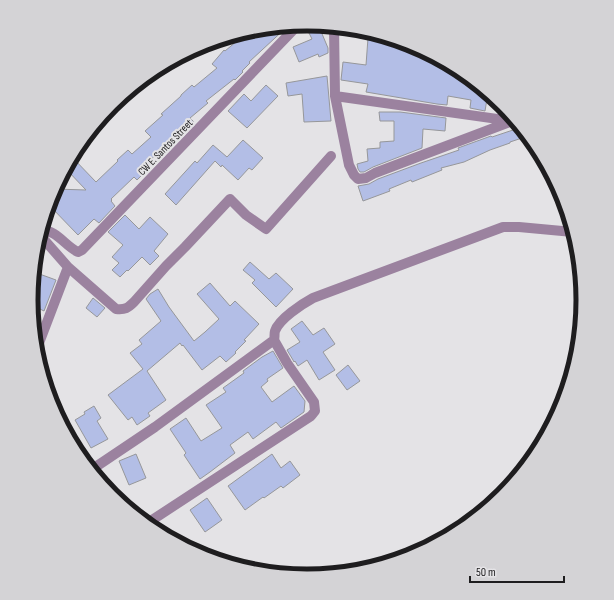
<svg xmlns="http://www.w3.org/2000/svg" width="614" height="600" viewBox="0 0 614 600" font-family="'Sofia Sans Condensed',sans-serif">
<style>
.building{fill:#b3bee6;stroke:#96979a}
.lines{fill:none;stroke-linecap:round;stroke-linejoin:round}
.street{stroke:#9b829f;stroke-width:10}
.labels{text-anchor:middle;stroke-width:4;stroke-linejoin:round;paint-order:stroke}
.street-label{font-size:11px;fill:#1e1d1f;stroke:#e4e3e6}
.rim{fill:none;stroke:#1e1d1f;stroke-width:5}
</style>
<rect width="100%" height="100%" fill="#e4e3e6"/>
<path class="building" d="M 288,26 L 249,62 L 250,63 L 242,71 L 243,72 L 235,80 L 234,79 L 206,101 L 208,103 L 190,118 L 194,122 L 143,166 L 147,170 L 137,180 L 134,177 L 111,199 L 112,200 L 111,201 L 115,206 L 99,223 L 94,219 L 78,235 L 49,205 L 52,194 L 55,189 L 86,190 L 66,169 L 72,157 L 96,182 L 118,161 L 117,160 L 128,150 L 132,154 L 151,137 L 145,131 L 163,115 L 161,114 L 181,96 L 181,95 L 192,85 L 194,87 L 217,68 L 212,64 L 224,50 L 225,51 L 243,36 L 240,33 L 253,29 Z
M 320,29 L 328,48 L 328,53 L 319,57 L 318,54 L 299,62 L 293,47 L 312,39 L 309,33 Z
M 375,37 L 384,38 L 384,40 L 402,42 L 404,42 L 404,44 L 415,46 L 461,71 L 488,93 L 485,111 L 470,108 L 471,100 L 448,96 L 447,105 L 437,104 L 366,92 L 368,84 L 341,80 L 343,62 L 366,65 L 368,38 L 373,38 Z
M 327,76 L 331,121 L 304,122 L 302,94 L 288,96 L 286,83 Z
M 266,85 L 278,96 L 247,128 L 228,111 L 244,94 L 251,101 Z
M 379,112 L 400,112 L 446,118 L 445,131 L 423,129 L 422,148 L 373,167 L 364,172 L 360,172 L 358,169 L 357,164 L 368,161 L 367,149 L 380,148 L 380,142 L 394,141 L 394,121 L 380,121 Z
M 519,125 L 528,136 L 510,142 L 510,143 L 490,150 L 464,162 L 441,168 L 442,170 L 412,182 L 411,180 L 389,189 L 390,191 L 363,201 L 358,186 L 369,184 L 378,179 L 421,163 L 459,150 L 458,148 L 491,136 L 492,137 L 513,130 L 512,128 Z
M 243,140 L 263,158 L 252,170 L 249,168 L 238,180 L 222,165 L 221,167 L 215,161 L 176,205 L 165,194 L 195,161 L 197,163 L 213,145 L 227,157 Z
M 125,215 L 139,229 L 150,217 L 168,234 L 154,251 L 159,256 L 150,265 L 142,257 L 128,271 L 127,270 L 120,277 L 112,270 L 119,263 L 112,257 L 123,245 L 108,232 Z
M 250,262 L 269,279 L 276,273 L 293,289 L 276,307 L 252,283 L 255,280 L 243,270 Z
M 34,272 L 56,280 L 44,311 L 32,305 L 31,300 Z
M 210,283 L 230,306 L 235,301 L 259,324 L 244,340 L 246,341 L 235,352 L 236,353 L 226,362 L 220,356 L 202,370 L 183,345 L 182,346 L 180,343 L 147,371 L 166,400 L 148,413 L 150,416 L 137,425 L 132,417 L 128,420 L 108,395 L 143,369 L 130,353 L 142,344 L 139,340 L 161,321 L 146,299 L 150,294 L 158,289 L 169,307 L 194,341 L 205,332 L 219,319 L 197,294 Z
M 93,298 L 105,308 L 97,317 L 86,308 Z
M 302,321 L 313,335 L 324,328 L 335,344 L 323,352 L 335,370 L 319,380 L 307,360 L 298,366 L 295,361 L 294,362 L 293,360 L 287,350 L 300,342 L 291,329 Z
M 273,351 L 283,368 L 267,379 L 268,381 L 261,387 L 272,402 L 294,386 L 305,401 L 304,412 L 281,428 L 276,422 L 253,439 L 248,432 L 230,445 L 235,453 L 210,472 L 200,479 L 184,455 L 186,453 L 170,429 L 186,418 L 201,441 L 222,428 L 206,405 L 226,392 L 223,388 L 244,373 L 243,371 L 262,357 Z
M 348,365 L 360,381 L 347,390 L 336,375 Z
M 94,406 L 101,418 L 97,421 L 108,439 L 91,448 L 75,420 L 85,414 L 84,412 Z
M 136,454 L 146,478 L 129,485 L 119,461 Z
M 272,454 L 281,468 L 290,461 L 300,475 L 283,488 L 281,486 L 264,498 L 263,497 L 245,510 L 228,486 Z
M 207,498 L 222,520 L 205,532 L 190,510 Z"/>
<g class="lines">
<path class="street" d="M 334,27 L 335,96 L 349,165 L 354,175 L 358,179 L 366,178 L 375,173 L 515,120
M 340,27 L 371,32
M 335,96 L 512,121
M 41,230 C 57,230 65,246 78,252 L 82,250 L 298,25
M 40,235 L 68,267 L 116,309 C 125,310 128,308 134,302 L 166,266 L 185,247 L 230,199 L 246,215 L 266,229 L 331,156
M 274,340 C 275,338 274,334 275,331 C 279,319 302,304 313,298 L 503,227 L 519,227 L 573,232
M 36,351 L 68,267
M 91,470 L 155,427 L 274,340 L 287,363 L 314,402 L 315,411 L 311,416 L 146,524"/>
</g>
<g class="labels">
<g class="street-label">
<text transform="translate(165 147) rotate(-46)" y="4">CW E. Santos Street</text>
</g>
</g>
<path d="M0 0H614V600H0ZM38 300a269 269 0 1 1 538 0a269 269 0 1 1-538 0Z" fill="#d4d3d6" fill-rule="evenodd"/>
<path class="rim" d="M38 300a269 269 0 1 1 538 0a269 269 0 1 1-538 0Z"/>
<path d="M470 576v6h94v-6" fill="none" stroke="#1e1d1f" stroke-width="2"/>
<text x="476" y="576" font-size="12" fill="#1e1d1f" stroke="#e4e3e6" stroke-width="3" paint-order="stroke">50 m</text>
</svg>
